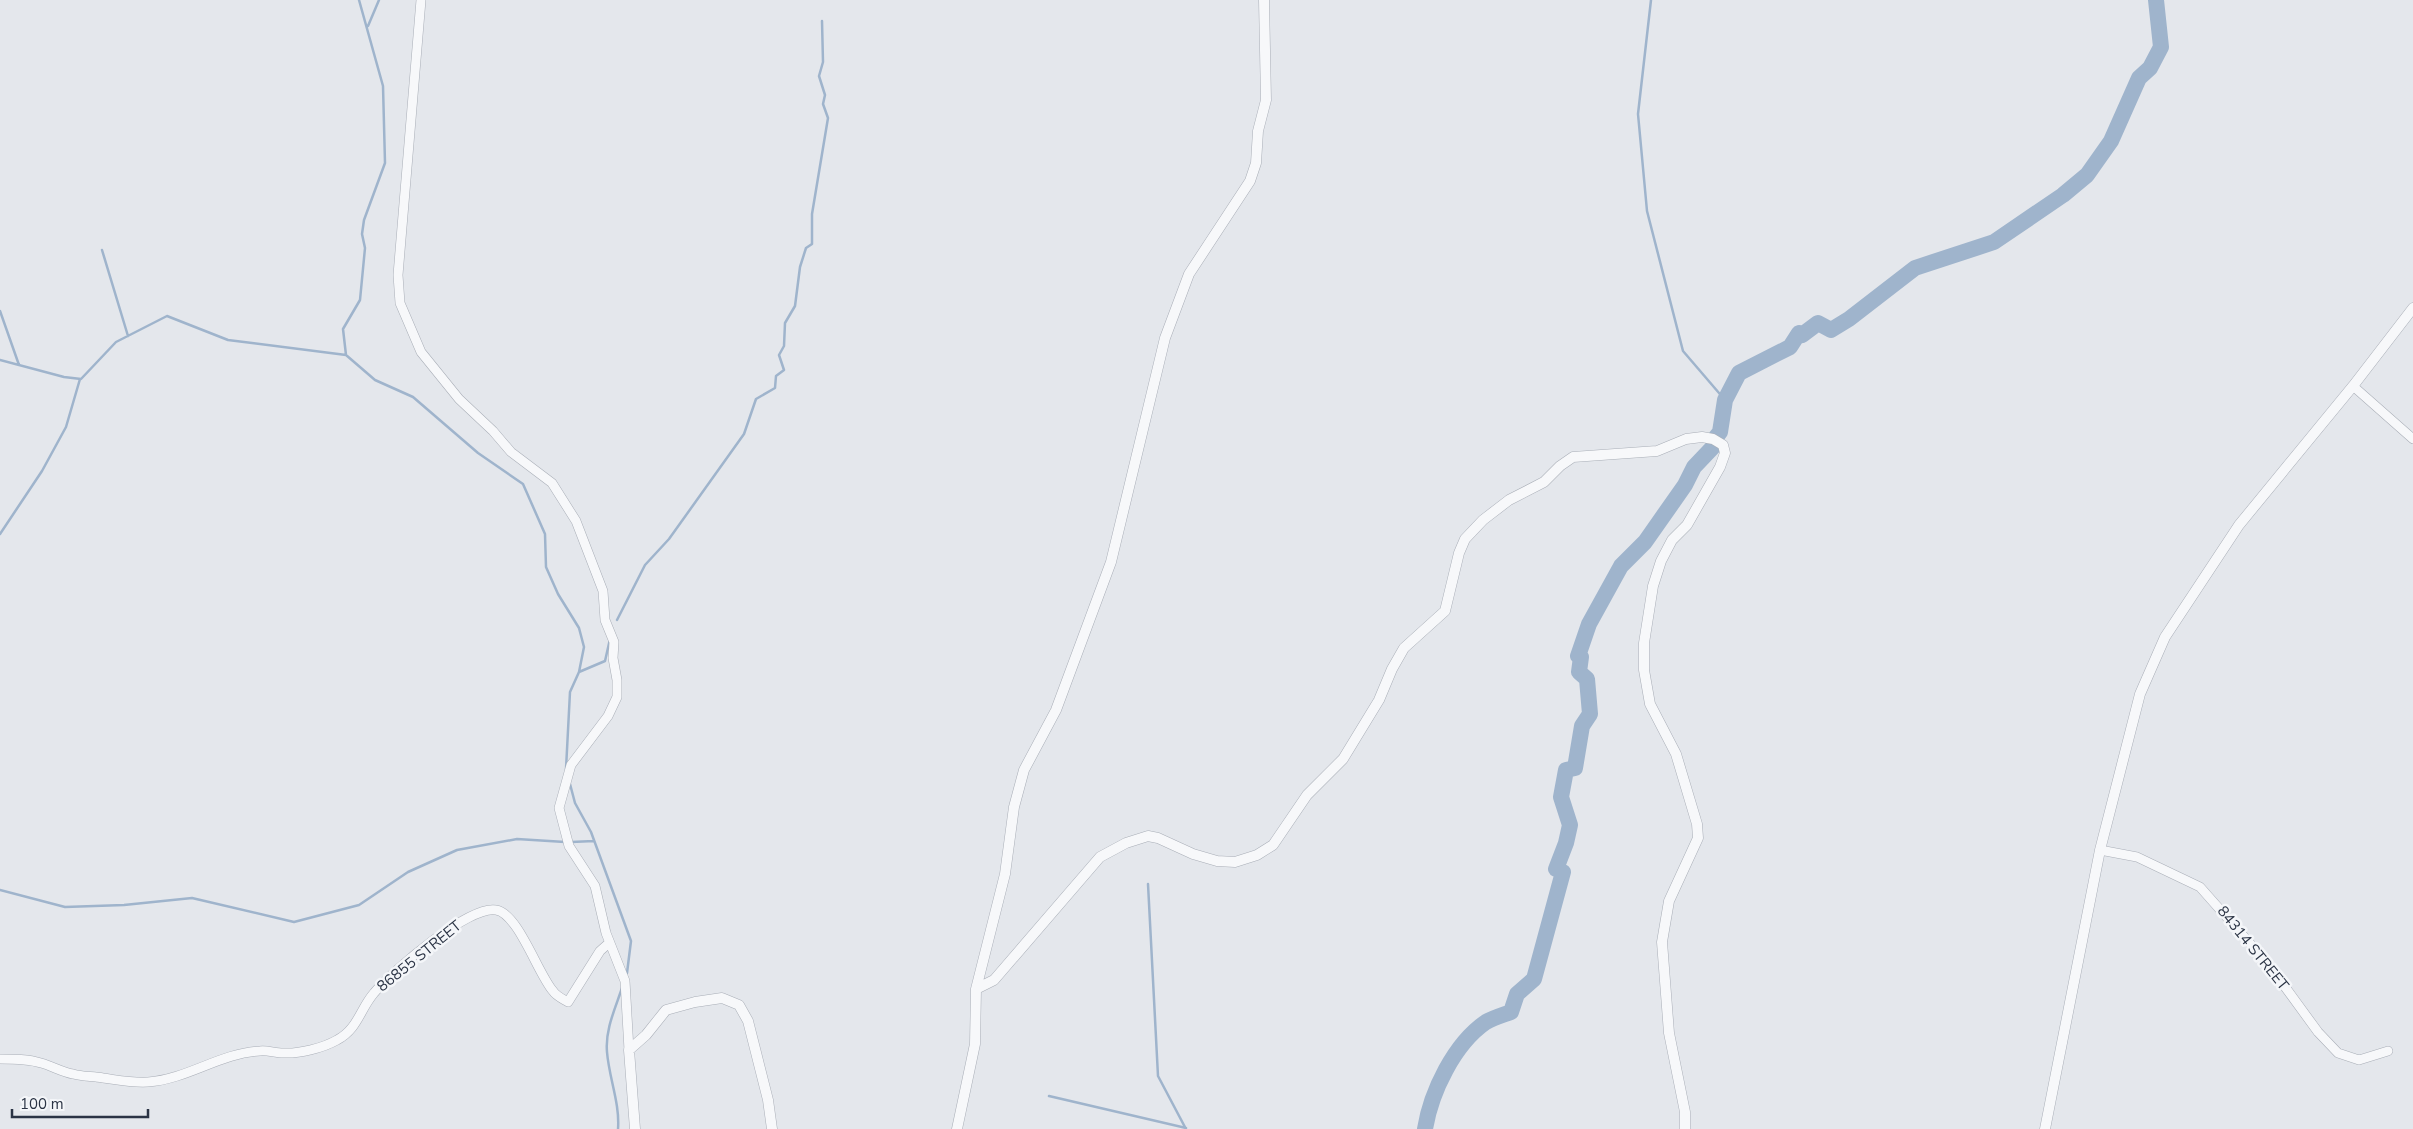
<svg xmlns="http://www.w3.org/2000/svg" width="2413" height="1129" viewBox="0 0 2413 1129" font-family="'Nunito Sans',sans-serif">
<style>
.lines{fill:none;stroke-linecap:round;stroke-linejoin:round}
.stream{stroke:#9fb4cc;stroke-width:2.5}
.river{stroke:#9fb4cc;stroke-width:16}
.minor-casing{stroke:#a9aeb7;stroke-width:10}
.tertiary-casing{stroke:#a9aeb7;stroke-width:11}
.minor{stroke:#f7f8fa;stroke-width:9}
.tertiary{stroke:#f7f8fa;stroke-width:10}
.labels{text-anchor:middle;stroke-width:5;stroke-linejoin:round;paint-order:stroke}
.street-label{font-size:15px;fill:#2b3445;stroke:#f4f6f9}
</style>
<rect width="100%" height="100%" fill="#e4e7ec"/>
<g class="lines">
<path class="stream" d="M 359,0 L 383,86 L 385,163 L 364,220 L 362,234 L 365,248 L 360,300 L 343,329 L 346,355 L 375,380 L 413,397 L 478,453 L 523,484 L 545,534 L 546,567 L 558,594 L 579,628 L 584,647 L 579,672
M 1651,0 L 1638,114 L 1647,211 L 1683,351 L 1725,400
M 368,26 L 379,0
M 102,250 L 128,336
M 0,311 L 19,365
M 0,360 L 64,377 L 81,379 L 116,342 L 167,316 L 228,340 L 346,355
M 0,534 L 42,471 L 66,427 L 80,379
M 617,620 L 645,565 L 669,539 L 744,434 L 756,399 L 775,388 L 776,376 L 784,370 L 779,355 L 784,346 L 785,323 L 795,306 L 800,267 L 806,248 L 812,244 L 812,214 L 828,118 L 823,104 L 825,95 L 819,76 L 823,62 L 822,21
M 566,769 L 570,692 L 579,672 L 605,661 L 610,639
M 570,784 L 575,803 L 591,832 L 631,941 L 627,973
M 571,842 L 594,841
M 1148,884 L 1158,1076 L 1186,1129
M 0,890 L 65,907 L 124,905 L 192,898 L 294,922 L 359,905 L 408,872 L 457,850 L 517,839 L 565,842
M 1049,1096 L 1186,1128
M 618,1129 C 620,1103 609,1078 607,1052 C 605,1030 615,1009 622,988"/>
<path class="river" d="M 1716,437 L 1720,432 L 1725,400 L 1739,373 L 1790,347 L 1799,333 L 1802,335 L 1818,323 L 1831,330 L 1849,319 L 1915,268 L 1994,242 L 2063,195 L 2087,175 L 2111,141 L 2139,78 L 2150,68 L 2161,47 L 2156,0
M 1425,1129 C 1431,1092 1454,1044 1486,1022 C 1493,1018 1503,1015 1511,1012 L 1517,994 L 1534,979 L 1563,872 L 1556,869 L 1566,843 L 1570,825 L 1561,797 L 1566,770 L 1575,768 L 1582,726 L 1590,714 L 1587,679 L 1579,672 L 1581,657 L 1578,656 L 1589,624 L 1621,566 L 1645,542 L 1685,485 L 1694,467 L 1713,447"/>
<defs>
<path id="minor" d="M 421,0 L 398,275 L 400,303 L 421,352 L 459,399 L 493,431 L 511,452 L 552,483 L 576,521 L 603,591 L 605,620 L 614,642 L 613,658 L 617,680 L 617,697 L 608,716 L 571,765 L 559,808 L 569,846 L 595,886 L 606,933 L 625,981 L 629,1050
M 2353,386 L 2413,439
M 2100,850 L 2137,857 L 2200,887 L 2269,965 L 2318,1032 L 2338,1053 L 2359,1060 L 2388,1051
M 0,1059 C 14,1059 28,1059 41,1063 C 52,1066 62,1072 73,1074 C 83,1077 93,1076 103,1078 C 118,1080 132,1083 148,1082 C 188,1079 220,1053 260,1051 C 267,1050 275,1053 283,1053 C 299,1054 323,1048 337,1040 C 358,1029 360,1009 374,993 C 391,972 469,905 496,910 C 518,913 538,974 553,991 C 556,996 563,999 568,1002 L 600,951 L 609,943"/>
<path id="tertiary" d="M 976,989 L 994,980 L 1100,857 L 1126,843 L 1148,836 L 1158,838 L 1193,854 L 1217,861 L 1235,862 L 1257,855 L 1273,845 L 1307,795 L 1343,759 L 1379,700 L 1392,669 L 1404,648 L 1445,611 L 1459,553 L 1465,539 L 1483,520 L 1509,500 L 1544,482 L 1560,466 L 1573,457 L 1657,451 L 1686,439 L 1702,437 L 1713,439 L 1723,445 L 1725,453 L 1720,467 L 1687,525 L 1672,540 L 1661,561 L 1653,586 L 1644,643 L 1644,670 L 1650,704 L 1676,754 L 1697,824 L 1698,838 L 1669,901 L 1662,942 L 1669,1033 L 1685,1112 L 1685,1129
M 635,1129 L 629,1050 L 646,1035 L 666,1010 L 695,1002 L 722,998 L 739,1005 L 748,1021 L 768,1100 L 772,1129
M 957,1129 L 975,1044 L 976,989 L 1005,874 L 1014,807 L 1024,770 L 1056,710 L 1111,562 L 1165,338 L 1189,274 L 1250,181 L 1256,163 L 1258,131 L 1266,100 L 1264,0
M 2045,1129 L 2100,850 L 2140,694 L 2165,637 L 2239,525 L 2353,386 L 2413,308"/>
</defs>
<use href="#minor" class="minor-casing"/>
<use href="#tertiary" class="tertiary-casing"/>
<use href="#minor" class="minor"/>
<use href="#tertiary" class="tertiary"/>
</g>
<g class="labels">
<g class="street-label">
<text transform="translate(2253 948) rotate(51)" y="5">84314 STREET</text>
<text transform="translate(419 956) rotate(-39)" y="5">86855 STREET</text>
</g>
</g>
<path d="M12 1109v8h136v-8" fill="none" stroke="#2b3445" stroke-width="2.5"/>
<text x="20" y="1109" font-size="15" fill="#2b3445" stroke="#f4f6f9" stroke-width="4" paint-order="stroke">100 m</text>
</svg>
